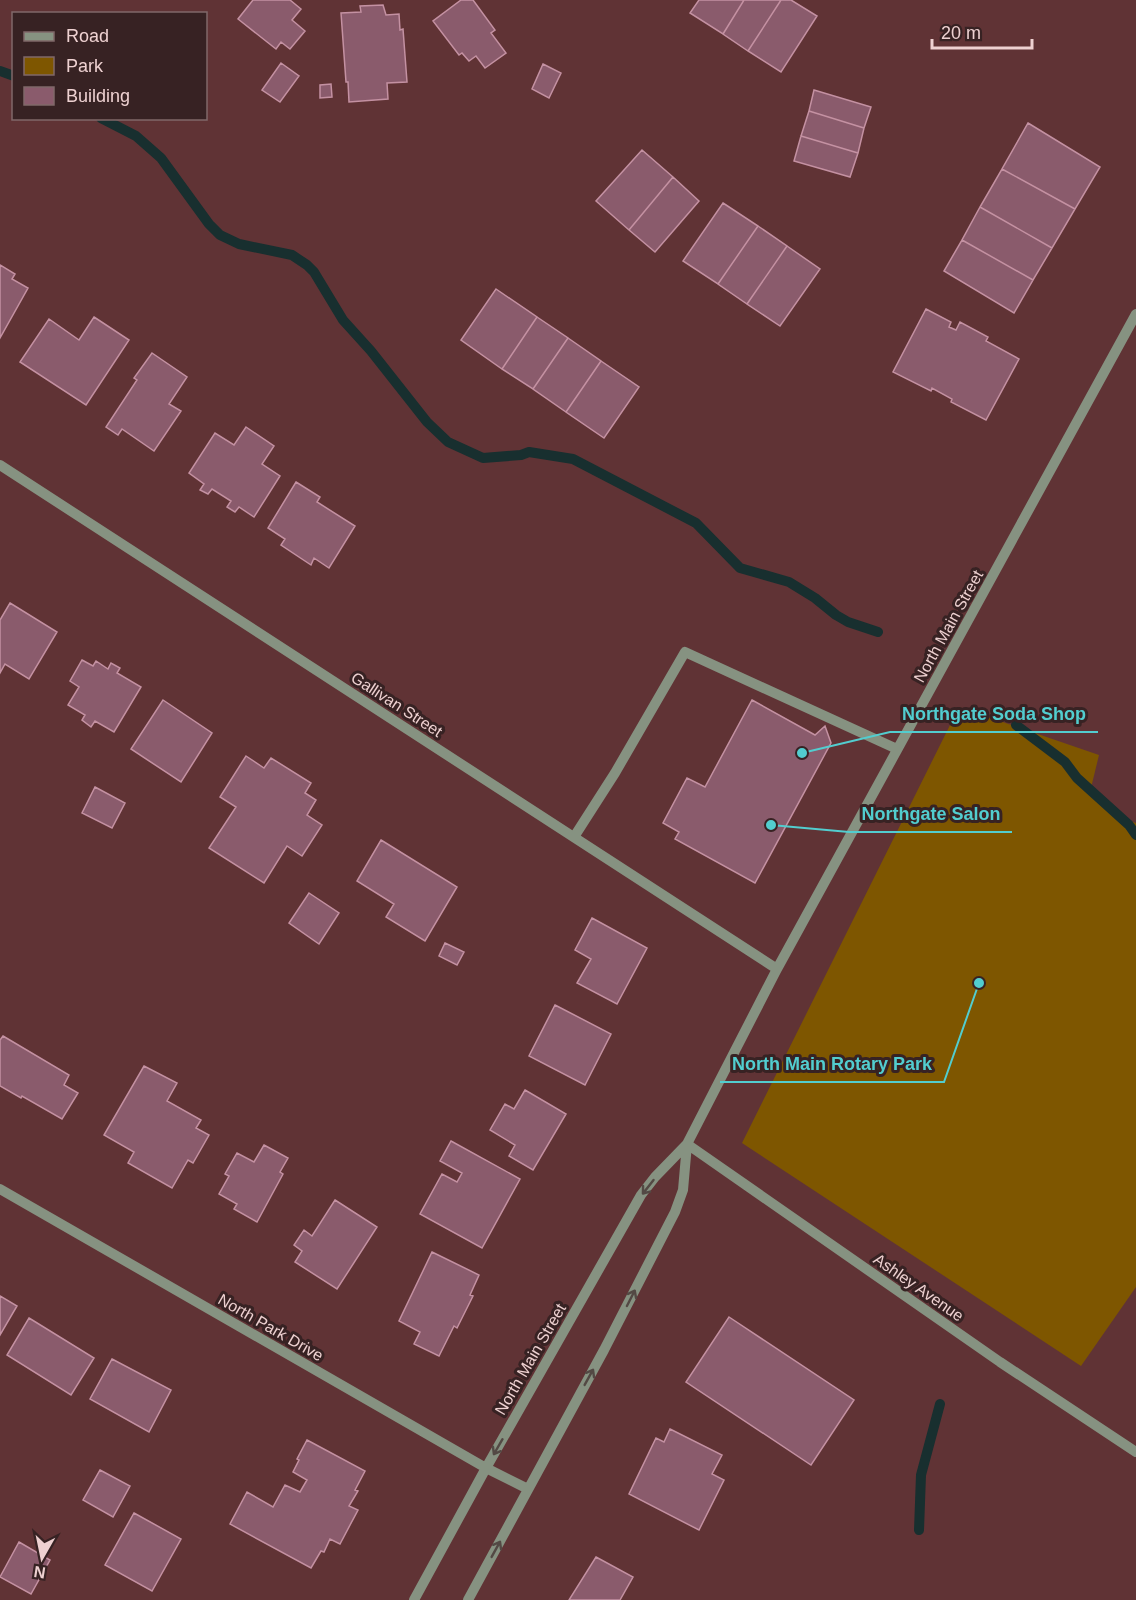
<svg xmlns="http://www.w3.org/2000/svg" width="1136" height="1600" viewBox="0 0 1136 1600" font-family="Arial,sans-serif">
<style>
.green{fill:#7e5600}
.lines{fill:none;stroke-linecap:round;stroke-linejoin:round}
.stream{stroke:#182f2f;stroke-width:10}
.building{fill:#8a5b6c;stroke:#c491a2;stroke-width:1.5}
.minor{stroke:#869281;stroke-width:10}
.oneway{stroke:#534944}
.labels{text-anchor:middle;stroke-width:6;stroke-linejoin:round;paint-order:stroke}
.street-label{font-size:16px;fill:#eed1d1;stroke:#372223}
.leader{fill:none;stroke:#52cdcf;stroke-width:2}
.callout-dot{fill:#52cdcf;stroke:#372223;stroke-width:2}
.callout-label{font-size:18px;text-anchor:middle;font-weight:bold;fill:#52cdcf;stroke:#372223;stroke-width:6;stroke-linejoin:round;paint-order:stroke}
</style>
<rect width="100%" height="100%" fill="#603335"/>
<path class="green" d="M 959,707 L 1099,755 L 1090,792 L 1119,817 L 1136,823 L 1136,1287 L 1081,1366 L 742,1143 Z"/>
<g class="lines">
<path class="stream" d="M 0,71 L 14,76
M 101,118 L 136,136 L 161,158 L 209,224 L 220,235 L 239,244 L 292,255 L 307,265 L 314,272 L 343,320 L 371,351 L 427,422 L 448,442 L 483,458 L 521,455 L 529,452 L 573,459 L 696,523 L 740,568 L 789,582 L 815,598 L 836,615 L 848,622 L 878,632
M 1016,725 L 1065,762 L 1077,778 L 1129,825 L 1136,835
M 919,1530 L 921,1475 L 940,1404"/>
</g>
<path class="building" d="M 253,0 L 290,0 L 301,9 L 292,20 L 305,31 L 290,49 L 281,42 L 276,49 L 238,19 Z
M 461,0 L 473,0 L 495,30 L 491,33 L 506,53 L 485,68 L 476,56 L 469,61 L 462,53 L 459,55 L 433,21 Z
M 699,0 L 744,0 L 723,34 L 690,13 Z
M 744,0 L 781,0 L 748,51 L 723,34 Z
M 781,0 L 791,0 L 817,16 L 781,72 L 748,51 Z
M 383,5 L 386,15 L 399,14 L 400,30 L 403,29 L 407,82 L 387,83 L 388,99 L 349,102 L 348,82 L 346,82 L 341,13 L 361,12 L 360,6 Z
M 281,63 L 299,76 L 280,102 L 262,90 Z
M 543,64 L 561,73 L 549,98 L 532,89 Z
M 331,84 L 332,97 L 320,98 L 320,85 Z
M 814,90 L 871,107 L 864,128 L 809,111 Z
M 809,111 L 864,128 L 858,153 L 801,136 Z
M 1028,123 L 1100,167 L 1075,209 L 1002,169 Z
M 801,136 L 858,153 L 850,177 L 794,161 Z
M 642,150 L 673,177 L 629,230 L 596,201 Z
M 1002,169 L 1075,209 L 1052,248 L 980,207 Z
M 673,177 L 699,201 L 655,252 L 629,230 Z
M 723,203 L 758,226 L 718,284 L 683,261 Z
M 980,207 L 1052,248 L 1033,280 L 962,240 Z
M 758,226 L 787,246 L 747,304 L 718,284 Z
M 962,240 L 1033,280 L 1014,313 L 944,271 Z
M 787,246 L 820,269 L 780,326 L 747,304 Z
M 0,265 L 15,274 L 12,279 L 28,288 L 0,338 Z
M 496,289 L 537,317 L 502,369 L 461,340 Z
M 926,309 L 951,322 L 949,327 L 956,330 L 960,322 L 988,337 L 986,341 L 1019,359 L 986,420 L 951,402 L 952,399 L 932,388 L 931,391 L 893,372 Z
M 94,317 L 129,340 L 86,405 L 20,362 L 49,319 L 79,340 Z
M 537,317 L 568,338 L 533,389 L 502,369 Z
M 568,338 L 601,361 L 566,412 L 533,389 Z
M 152,353 L 187,377 L 169,404 L 181,411 L 154,451 L 122,429 L 118,435 L 106,427 L 137,380 L 134,378 Z
M 601,361 L 639,387 L 604,438 L 566,412 Z
M 246,427 L 274,446 L 262,464 L 280,476 L 254,517 L 239,507 L 235,512 L 227,507 L 231,501 L 212,489 L 208,494 L 200,490 L 204,484 L 189,473 L 215,433 L 234,445 Z
M 296,482 L 320,497 L 317,502 L 355,526 L 329,568 L 314,558 L 311,565 L 281,545 L 285,539 L 268,528 Z
M 10,603 L 57,632 L 29,679 L 5,664 L 0,673 L 0,620 Z
M 82,660 L 93,666 L 96,661 L 108,669 L 111,663 L 120,668 L 117,673 L 141,687 L 114,732 L 95,721 L 91,727 L 82,720 L 85,715 L 68,705 L 79,687 L 70,681 Z
M 163,700 L 212,733 L 181,782 L 131,749 Z
M 752,700 L 815,735 L 825,726 L 831,743 L 755,883 L 675,839 L 679,832 L 663,823 L 687,778 L 705,787 Z
M 246,756 L 264,768 L 271,758 L 311,783 L 305,793 L 316,800 L 307,815 L 322,825 L 302,856 L 287,846 L 264,883 L 209,848 L 236,807 L 220,797 Z
M 95,787 L 125,803 L 112,828 L 82,813 Z
M 381,840 L 457,887 L 425,941 L 386,917 L 394,904 L 357,881 Z
M 309,893 L 339,913 L 319,944 L 289,923 Z
M 592,918 L 647,948 L 617,1004 L 577,983 L 591,959 L 575,950 Z
M 445,943 L 464,952 L 457,965 L 439,956 Z
M 555,1005 L 611,1034 L 585,1085 L 529,1056 Z
M 3,1036 L 69,1075 L 64,1085 L 78,1093 L 62,1119 L 22,1096 L 21,1098 L 0,1086 L 0,1040 Z
M 144,1066 L 177,1083 L 167,1101 L 201,1120 L 196,1128 L 209,1135 L 193,1163 L 188,1160 L 172,1188 L 128,1163 L 134,1152 L 104,1135 Z
M 525,1090 L 566,1114 L 533,1170 L 509,1156 L 515,1145 L 490,1130 L 505,1104 L 514,1109 Z
M 451,1141 L 520,1179 L 482,1248 L 420,1214 L 442,1174 L 457,1182 L 462,1173 L 440,1161 Z
M 264,1145 L 288,1158 L 280,1172 L 283,1174 L 257,1222 L 234,1209 L 237,1204 L 219,1194 L 229,1176 L 225,1174 L 237,1153 L 254,1162 Z
M 335,1200 L 377,1227 L 337,1289 L 295,1262 L 302,1251 L 294,1245 L 304,1230 L 312,1236 Z
M 432,1252 L 479,1275 L 470,1295 L 473,1296 L 457,1328 L 454,1326 L 439,1356 L 414,1344 L 420,1332 L 399,1321 Z
M 0,1296 L 17,1306 L 0,1335 Z
M 729,1317 L 854,1400 L 811,1465 L 686,1382 Z
M 29,1318 L 94,1358 L 71,1395 L 7,1355 Z
M 112,1359 L 171,1390 L 149,1432 L 90,1399 Z
M 670,1429 L 722,1455 L 712,1474 L 724,1480 L 699,1530 L 629,1494 L 656,1438 L 664,1442 Z
M 307,1440 L 365,1471 L 355,1490 L 358,1491 L 349,1506 L 358,1510 L 340,1544 L 330,1539 L 324,1552 L 321,1551 L 311,1568 L 230,1524 L 247,1492 L 273,1507 L 285,1485 L 300,1492 L 307,1480 L 293,1472 L 299,1460 L 297,1459 Z
M 100,1470 L 130,1486 L 113,1517 L 83,1500 Z
M 134,1513 L 181,1539 L 152,1591 L 105,1565 Z
M 19,1542 L 50,1560 L 31,1594 L 0,1577 Z
M 596,1557 L 633,1577 L 620,1600 L 569,1600 Z"/>
<g class="lines">
<path class="minor" d="M 0,465 L 777,969
M 574,837 L 615,773 L 685,652 L 897,749
M 687,1144 L 1000,1362 L 1136,1452
M 0,1189 L 486,1468 L 528,1489
M 414,1600 L 486,1468 L 641,1195 L 655,1177 L 687,1144 L 777,969 L 1136,314
M 468,1600 L 604,1350 L 675,1212 L 683,1190 L 687,1144"/>
</g>
<defs><path id="oneway-shaft" d="M-6 0H5M1.5-3L5.5 0L1.5 3" fill="none" stroke-width="1.6" stroke-linecap="round" stroke-linejoin="round" transform="scale(1.5)"/></defs>
<g class="oneway">
<use href="#oneway-shaft" transform="translate(648 1187) rotate(128)"/>
<use href="#oneway-shaft" transform="translate(631 1298) rotate(-63)"/>
<use href="#oneway-shaft" transform="translate(589 1377) rotate(-61)"/>
<use href="#oneway-shaft" transform="translate(498 1447) rotate(120)"/>
<use href="#oneway-shaft" transform="translate(496 1549) rotate(-61)"/>
</g>
<g class="labels">
<g class="street-label">
<text transform="translate(948 626) rotate(-61)" y="6">North Main Street</text>
<text transform="translate(397 704) rotate(33)" y="6">Gallivan Street</text>
<text transform="translate(919 1287) rotate(35)" y="6">Ashley Avenue</text>
<text transform="translate(271 1327) rotate(30)" y="6">North Park Drive</text>
<text transform="translate(530 1359) rotate(-60)" y="6">North Main Street</text>
</g>
</g>
<path class="leader" d="M802 753L890 732H1098M771 825L849 832H1012M979 983L944 1082H720"/>
<g class="callout-dot">
<circle cx="802" cy="753" r="6"/>
<circle cx="771" cy="825" r="6"/>
<circle cx="979" cy="983" r="6"/>
</g>
<g class="callout-label">
<text x="994" y="720">Northgate Soda Shop</text>
<text x="931" y="820">Northgate Salon</text>
<text x="832" y="1070">North Main Rotary Park</text>
</g>
<rect x="12" y="12" width="195" height="108" fill="#372223" stroke="#806869" stroke-width="1.5"/>
<rect x="24" y="32" width="30" height="9" fill="#869281" stroke="#806869" stroke-width="1.5"/>
<text x="66" y="42" font-size="18" fill="#eed1d1">Road</text>
<rect x="24" y="57" width="30" height="18" fill="#7e5600" stroke="#806869" stroke-width="1.5"/>
<text x="66" y="72" font-size="18" fill="#eed1d1">Park</text>
<rect x="24" y="87" width="30" height="18" fill="#8a5b6c" stroke="#806869" stroke-width="1.5"/>
<text x="66" y="102" font-size="18" fill="#eed1d1">Building</text>
<g transform="translate(42 1558) rotate(189)" stroke="#372223" stroke-width="4.5" paint-order="stroke">
<path d="M0-4.5L10 22L0 15L-10 22Z" fill="#eed1d1"/>
<text y="-9" font-size="16" font-weight="bold" text-anchor="middle" fill="#eed1d1">N</text>
</g>
<path d="M932 39v9h100v-9" fill="none" stroke="#eed1d1" stroke-width="3"/>
<text x="941" y="39" font-size="18" fill="#eed1d1" stroke="#372223" stroke-width="4.5" paint-order="stroke">20 m</text>
</svg>
